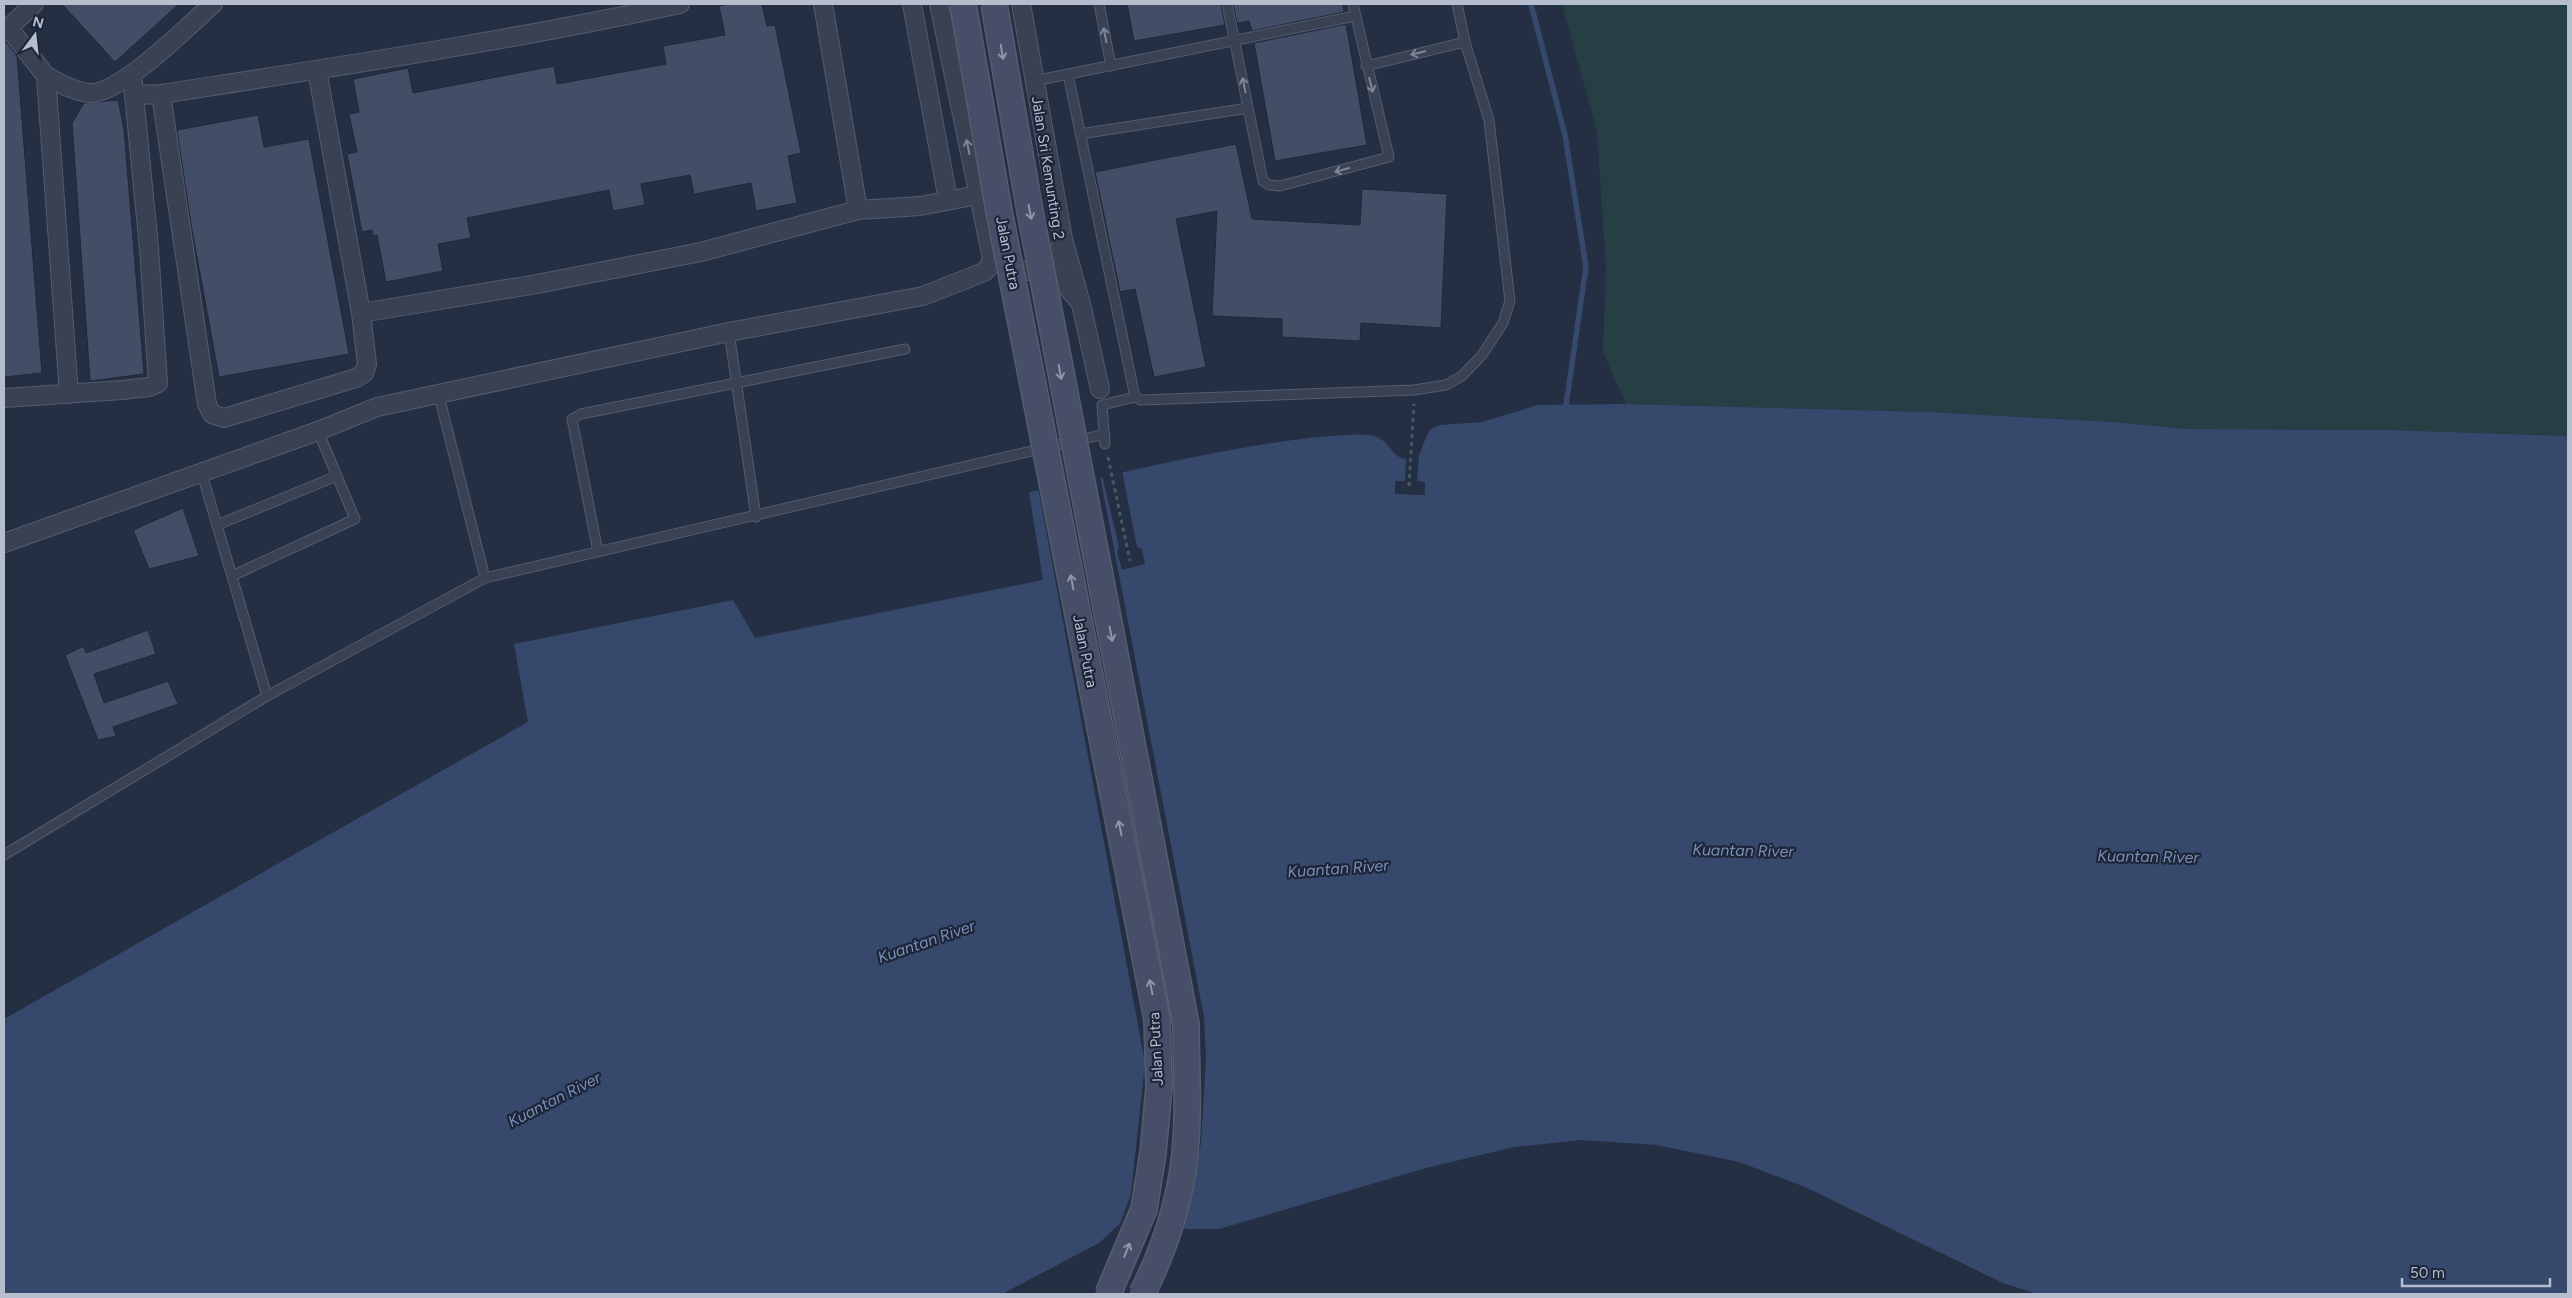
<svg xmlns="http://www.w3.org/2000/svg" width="2572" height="1298" viewBox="0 0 2572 1298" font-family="Figtree,sans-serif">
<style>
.green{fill:#263f45}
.water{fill:#36486c}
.pier{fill:#242f44}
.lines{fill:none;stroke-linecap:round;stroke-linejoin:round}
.stream{stroke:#36486c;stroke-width:5.5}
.building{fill:#424e66;stroke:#1f283b}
.service-casing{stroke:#545c6e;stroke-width:11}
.minor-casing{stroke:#545c6e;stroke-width:20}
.path{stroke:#445c61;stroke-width:3;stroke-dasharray:4 4;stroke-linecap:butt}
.service{stroke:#394153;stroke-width:9}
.minor{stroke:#394153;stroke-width:18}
.secondary-bridge-casing{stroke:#545c6e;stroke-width:28;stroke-linecap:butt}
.secondary-bridge{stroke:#464f67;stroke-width:25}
.oneway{stroke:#7e8596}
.oneway2{stroke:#8f96a9}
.labels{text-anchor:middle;stroke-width:4.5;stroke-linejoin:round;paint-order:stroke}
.street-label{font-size:15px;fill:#b6bdcd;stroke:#1d2639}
.water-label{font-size:16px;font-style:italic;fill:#7b8fb7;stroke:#1d2639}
</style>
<rect width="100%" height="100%" fill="#242f44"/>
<path class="green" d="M 1562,4 L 2568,4 L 2568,436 L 2389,430 L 2186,429 L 2114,422 L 1930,412 L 1626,404 L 1603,352 L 1606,268 L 1597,132 Z"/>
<path class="water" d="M 1626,404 L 1930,412 L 2114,422 L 2186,429 L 2389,430 L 2568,436 L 2568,1294 L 2037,1294 L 2003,1283 L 1805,1187 L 1739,1162 L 1657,1145 L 1581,1140 L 1514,1147 L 1426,1168 L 1219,1229 L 1187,1229 L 1146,1220 L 1123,1221 L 1099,1243 L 1002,1294 L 4,1294 L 4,1019 L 528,722 L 514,644 L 733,600 L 755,638 L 1043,580 L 1029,492 C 1129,473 1230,444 1332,436 C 1345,435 1361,433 1374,436 C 1394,442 1391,465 1418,458 L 1427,435 L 1431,429 L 1440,425 L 1482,422 L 1538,405 Z"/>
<path class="pier" d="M 1419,453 L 1417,481 L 1425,482 L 1425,495 L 1395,494 L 1395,481 L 1405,481 L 1406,457 L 1417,456 Z
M 1122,471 L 1137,547 L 1142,549 L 1145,564 L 1122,570 L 1117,553 L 1119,547 L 1102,475 Z
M 1100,476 L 1204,1017 L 1206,1058 L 1201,1143 L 1183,1231 L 1138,1221 L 1119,1227 L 1131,1194 L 1145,1063 L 1038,487 Z"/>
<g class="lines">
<path class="stream" d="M 1531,4 L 1565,135 L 1586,267 L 1566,405"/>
</g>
<path class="building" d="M 62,4 L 179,4 L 115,62 Z
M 730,4 L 762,4 L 767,26 L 775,25 L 801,153 L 788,156 L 797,203 L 756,211 L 751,183 L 694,194 L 690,175 L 641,184 L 645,205 L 613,211 L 609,190 L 467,218 L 471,238 L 438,244 L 443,271 L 386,282 L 377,235 L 373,236 L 372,230 L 362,232 L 347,154 L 357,152 L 349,114 L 359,112 L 353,79 L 408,68 L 413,93 L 554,66 L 557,84 L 666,64 L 663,46 L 725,35 L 719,6 Z
M 1127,4 L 1221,4 L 1225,25 L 1134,41 Z
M 1233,4 L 1343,4 L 1344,12 L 1252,31 L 1249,21 L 1237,23 Z
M 1346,24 L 1367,145 L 1275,161 L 1254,43 Z
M 4,42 L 6,42 L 17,56 L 42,373 L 4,377 Z
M 118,100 L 124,129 L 144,374 L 90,381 L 72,123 L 84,103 Z
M 258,115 L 264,147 L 309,139 L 349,354 L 219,377 L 192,230 L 177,130 Z
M 1236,144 L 1252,219 L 1360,225 L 1362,189 L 1447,194 L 1441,328 L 1361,323 L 1360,341 L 1282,337 L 1282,319 L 1212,316 L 1217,211 L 1176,219 L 1206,367 L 1154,377 L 1135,289 L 1120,292 L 1095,172 Z
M 183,508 L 199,556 L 149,569 L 133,530 Z
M 148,630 L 156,654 L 94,674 L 104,703 L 168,681 L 178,704 L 113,727 L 116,736 L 98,740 L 65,655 L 84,646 L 86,653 Z"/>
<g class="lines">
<defs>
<path id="service" d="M 1099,4 L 1111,66
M 1227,4 L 1263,181 L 1269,185 L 1280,186 L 1389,157 L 1353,4
M 1366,66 L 1465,42
M 1068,74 L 1135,397 L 1141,400 L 1414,390 L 1446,385 L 1462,376 L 1482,355 L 1503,323 L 1510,301 L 1489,120 L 1465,42 L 1457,4
M 1034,81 L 1355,16
M 1080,134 L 1248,108
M 729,332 L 756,517
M 438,392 L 485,578
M 1105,444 L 1102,405 L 1135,397
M 202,474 L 267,696
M 217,525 L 337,476
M 598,552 L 572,419 L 581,414 L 905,349
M 232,576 L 355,519 L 318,431
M 4,855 L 267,696 L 485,578 L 1105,434"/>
<path id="minor" d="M 823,4 L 858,210
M 912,4 L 948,200
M 939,4 L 992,258 C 1019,278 1054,277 1063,239 L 1021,4
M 8,27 L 46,76 L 69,394
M 4,32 L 34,4
M 46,76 C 60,83 73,91 89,93 C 119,96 189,25 213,4
M 161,94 L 207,404 L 212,414 L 224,418 L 356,378 L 364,373 L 367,364 L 361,313 L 317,70
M 135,95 L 161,94 C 335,67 509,41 680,4
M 1063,239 L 1081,304 L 1100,389
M 1048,265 L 1078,300
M 361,313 L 537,284 L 701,252 L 858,210 L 920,206 L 978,195
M 4,398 L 122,390 L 149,387 L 158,383 L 149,248 L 132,74
M 4,543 L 318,431 L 377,407 L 729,332 L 923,296 L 984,272 L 989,267 L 992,258"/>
</defs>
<use href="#service" class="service-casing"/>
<use href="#minor" class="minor-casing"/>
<path class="path" d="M 1108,457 L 1130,561
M 1409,486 L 1414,404"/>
<use href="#service" class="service"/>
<use href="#minor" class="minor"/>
<defs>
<path id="secondary-bridge" d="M 963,4 L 999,211 L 1157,1019 L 1159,1087 L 1153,1153 L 1144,1209 L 1108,1294
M 994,4 L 1029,206 L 1186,1024 C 1186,1063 1189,1102 1186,1140 C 1183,1194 1166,1246 1142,1294"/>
</defs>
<use href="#secondary-bridge" class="secondary-bridge-casing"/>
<use href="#secondary-bridge" class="secondary-bridge"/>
</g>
<defs><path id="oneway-shaft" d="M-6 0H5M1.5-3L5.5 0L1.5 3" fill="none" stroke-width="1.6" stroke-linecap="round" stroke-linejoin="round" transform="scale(1.25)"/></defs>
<g class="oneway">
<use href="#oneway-shaft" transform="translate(1105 35) rotate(-101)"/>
<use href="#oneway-shaft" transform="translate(1418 53) rotate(166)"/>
<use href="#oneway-shaft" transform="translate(1244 85) rotate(-101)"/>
<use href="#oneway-shaft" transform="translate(1371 85) rotate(76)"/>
<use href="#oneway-shaft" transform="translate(968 147) rotate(-102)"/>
<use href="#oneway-shaft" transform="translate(1342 170) rotate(165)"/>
</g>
<g class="oneway2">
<use href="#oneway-shaft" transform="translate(1002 52) rotate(80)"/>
<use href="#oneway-shaft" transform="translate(1030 212) rotate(79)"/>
<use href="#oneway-shaft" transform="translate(1060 372) rotate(79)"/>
<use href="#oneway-shaft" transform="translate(1072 582) rotate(-101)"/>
<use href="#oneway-shaft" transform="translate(1111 634) rotate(79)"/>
<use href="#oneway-shaft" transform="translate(1120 828) rotate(-101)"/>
<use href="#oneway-shaft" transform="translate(1151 987) rotate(-101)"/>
<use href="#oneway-shaft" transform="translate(1127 1250) rotate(-68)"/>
</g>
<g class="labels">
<g class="street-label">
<text transform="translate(1048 168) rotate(81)" y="5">Jalan Sri Kemunting 2</text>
<text transform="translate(1008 253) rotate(79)" y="5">Jalan Putra</text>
<text transform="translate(1085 651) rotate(79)" y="5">Jalan Putra</text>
<text transform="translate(1156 1049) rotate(-93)" y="5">Jalan Putra</text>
</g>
<g class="water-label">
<text transform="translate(1743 850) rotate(1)" y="6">Kuantan River</text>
<text transform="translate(2148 856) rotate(1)" y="6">Kuantan River</text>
<text transform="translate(1338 868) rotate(-4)" y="6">Kuantan River</text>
<text transform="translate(926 941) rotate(-19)" y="6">Kuantan River</text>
<text transform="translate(554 1099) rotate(-27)" y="6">Kuantan River</text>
</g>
</g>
<rect width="2572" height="1298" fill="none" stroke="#b6bdcd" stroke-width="10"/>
<g transform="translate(35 35) rotate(15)" stroke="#1d2639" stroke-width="4" paint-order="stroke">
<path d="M0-4L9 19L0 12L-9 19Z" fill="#b6bdcd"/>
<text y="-8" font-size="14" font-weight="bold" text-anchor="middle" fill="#b6bdcd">N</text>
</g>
<path d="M2402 1278v8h148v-8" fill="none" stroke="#b6bdcd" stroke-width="2.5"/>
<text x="2410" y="1278" font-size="15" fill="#b6bdcd" stroke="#1d2639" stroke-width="4" paint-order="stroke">50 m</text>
</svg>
